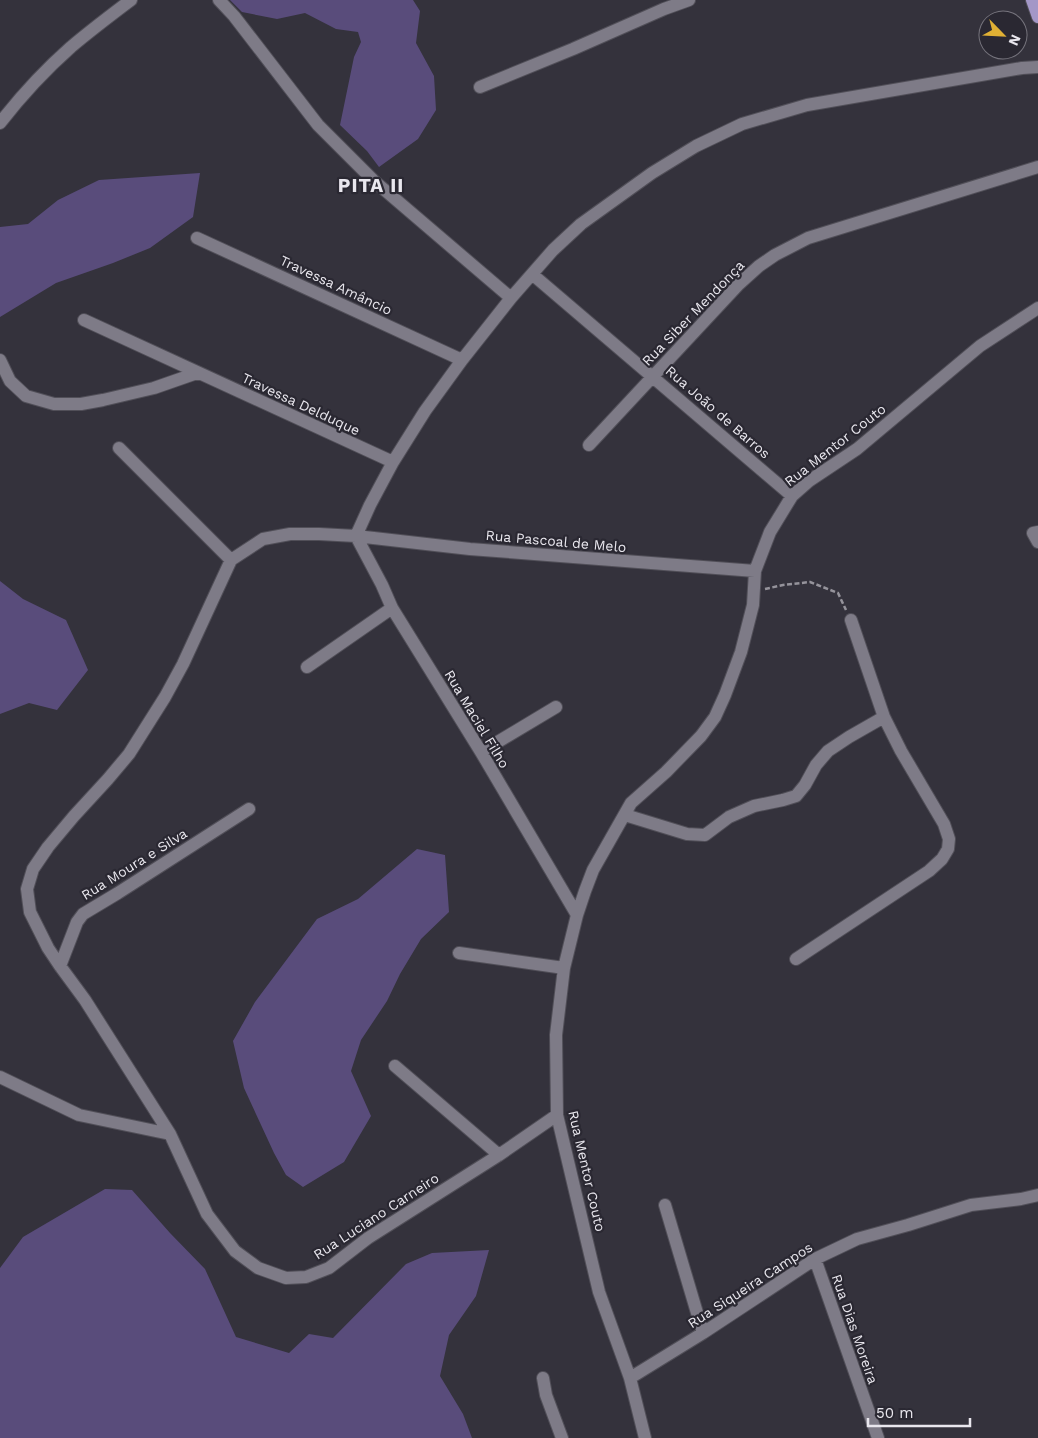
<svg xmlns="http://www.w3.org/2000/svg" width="1038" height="1438" viewBox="0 0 1038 1438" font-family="'Work Sans',sans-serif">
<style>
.green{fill:#594c7b}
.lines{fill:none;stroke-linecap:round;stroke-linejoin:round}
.minor-casing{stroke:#514f58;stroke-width:14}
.major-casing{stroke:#514f58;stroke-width:14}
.path{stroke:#95939b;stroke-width:2.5;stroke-dasharray:5 2.5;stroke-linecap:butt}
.minor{stroke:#7e7b87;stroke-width:12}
.major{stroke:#a397c7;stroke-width:12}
.labels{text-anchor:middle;stroke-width:4.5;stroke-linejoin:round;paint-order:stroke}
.street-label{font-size:14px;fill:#e9e7ee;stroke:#2a2832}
.district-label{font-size:19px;font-weight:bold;letter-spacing:1px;fill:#e9e7ee;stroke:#2a2832}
</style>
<rect width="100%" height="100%" fill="#34323c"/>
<path class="green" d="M 230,0 L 413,0 L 420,11 L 416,43 L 434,76 L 436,110 L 418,139 L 379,167 L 367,151 L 340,125 L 354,57 L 361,42 L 358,32 L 336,29 L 305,13 L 277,19 L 242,12 Z
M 200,173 L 193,217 L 150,248 L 113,263 L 56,283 L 0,317 L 0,227 L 28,224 L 58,200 L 99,180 Z
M 0,581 L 23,599 L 66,620 L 88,670 L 57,710 L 29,703 L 0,714 Z
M 417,849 L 445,855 L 449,912 L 421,939 L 400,974 L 387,1001 L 361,1040 L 351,1071 L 371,1116 L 344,1162 L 303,1187 L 286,1175 L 274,1153 L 244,1088 L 233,1041 L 255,1002 L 317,919 L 358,899 Z
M 105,1189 L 132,1190 L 170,1233 L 205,1269 L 236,1337 L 289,1353 L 309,1334 L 333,1338 L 406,1264 L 432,1253 L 489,1250 L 476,1296 L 449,1335 L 440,1376 L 463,1414 L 472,1438 L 0,1438 L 0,1268 L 23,1237 Z"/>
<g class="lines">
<defs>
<path id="minor" d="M 219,0 L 234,16 L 318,125 L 373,180 L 511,298
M 480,87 L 573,49 L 664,9 L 689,0
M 0,123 C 21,96 45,70 71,47 C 90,31 111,15 131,0
M 197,238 L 462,360
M 532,274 L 792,496
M 84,320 L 393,462
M 0,360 L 10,381 L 26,396 L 54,404 L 81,404 L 103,400 L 154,388 L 197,373
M 589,445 L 739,284 L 759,266 L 775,255 L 808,238 L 1038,167
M 119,448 L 231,560
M 1038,532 L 1033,533 L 1038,542
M 356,536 L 382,585 L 392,608 L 481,752 L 577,915
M 356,536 L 470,549 L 755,571
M 307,667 L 392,608
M 481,752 L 556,707
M 625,815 L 687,834 L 705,835 L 729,817 L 754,806 L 783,800 L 796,796 L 805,785 L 816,765 L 828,751 L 849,737 L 884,717
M 459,953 L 564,968
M 796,959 L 929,871 L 942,859 L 948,849 L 949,839 L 944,824 L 901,751 L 884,717 L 851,620
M 60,966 L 77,922 L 83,914 L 118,893 L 249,809
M 395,1066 L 499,1155
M 0,1077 L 79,1115 L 170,1134
M 557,1115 L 499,1155 L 368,1238 L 329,1268 L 306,1277 L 286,1278 L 258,1268 L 235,1251 L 207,1214 L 170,1134 L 85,1000 L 60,966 L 48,948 L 30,912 L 27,889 L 33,869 L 48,847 L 74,816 L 108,779 L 129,754 L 165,697 L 183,664 L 231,560 L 263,539 L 290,534 L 319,534 L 356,536 L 370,505 L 393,462 L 425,411 L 462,360 L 511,298 L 553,250 L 581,224 L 652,173 L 696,146 L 742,124 L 807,105 L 1022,68 L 1038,67
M 665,1205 L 703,1333
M 815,1259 L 878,1438
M 543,1378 L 546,1395 L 562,1438
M 630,1378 L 703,1333 L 815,1259 L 857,1239 L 908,1225 L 971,1205 L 1021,1199 L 1038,1195
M 645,1438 L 630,1378 L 599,1292 L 557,1115 L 556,1035 L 564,968 L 577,915 L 585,891 L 593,870 L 631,803 L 666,772 L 701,736 L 715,717 L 725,695 L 741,652 L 753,605 L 755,571 L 770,532 L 792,496 L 809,481 L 857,449 L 980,346 L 1038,308"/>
<path id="major" d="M 1032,0 L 1038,17"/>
</defs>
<use href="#minor" class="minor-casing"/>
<use href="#major" class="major-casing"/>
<path class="path" d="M 765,589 L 783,585 L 810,582 L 838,593 L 846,610"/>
<use href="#minor" class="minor"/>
<use href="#major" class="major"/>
</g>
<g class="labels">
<g class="street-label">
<text transform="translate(336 285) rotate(25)" y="5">Travessa Amâncio</text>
<text transform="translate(693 313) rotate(-46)" y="5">Rua Siber Mendonça</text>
<text transform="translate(301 404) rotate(25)" y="5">Travessa Delduque</text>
<text transform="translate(718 412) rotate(41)" y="5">Rua João de Barros</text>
<text transform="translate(835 445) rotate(-38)" y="5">Rua Mentor Couto</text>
<text transform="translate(556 541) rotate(5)" y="5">Rua Pascoal de Melo</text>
<text transform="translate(477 719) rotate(59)" y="5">Rua Maciel Filho</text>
<text transform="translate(134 864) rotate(-32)" y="5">Rua Moura e Silva</text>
<text transform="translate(587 1171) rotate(77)" y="5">Rua Mentor Couto</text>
<text transform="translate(376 1216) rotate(-33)" y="5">Rua Luciano Carneiro</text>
<text transform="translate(750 1285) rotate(-33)" y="5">Rua Siqueira Campos</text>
<text transform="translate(855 1329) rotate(71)" y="5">Rua Dias Moreira</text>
</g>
<g class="district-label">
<text x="371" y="192">PITA II</text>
</g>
</g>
<g transform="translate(1003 35) rotate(114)"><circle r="24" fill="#2a2832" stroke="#76747d"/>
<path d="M0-4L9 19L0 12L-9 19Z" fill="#e0b034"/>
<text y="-8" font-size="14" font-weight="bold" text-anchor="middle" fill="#e9e7ee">N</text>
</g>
<path d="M868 1418v8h102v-8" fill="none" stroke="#e9e7ee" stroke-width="2.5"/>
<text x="876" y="1418" font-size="15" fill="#e9e7ee" stroke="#2a2832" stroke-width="4" paint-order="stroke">50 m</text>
</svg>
